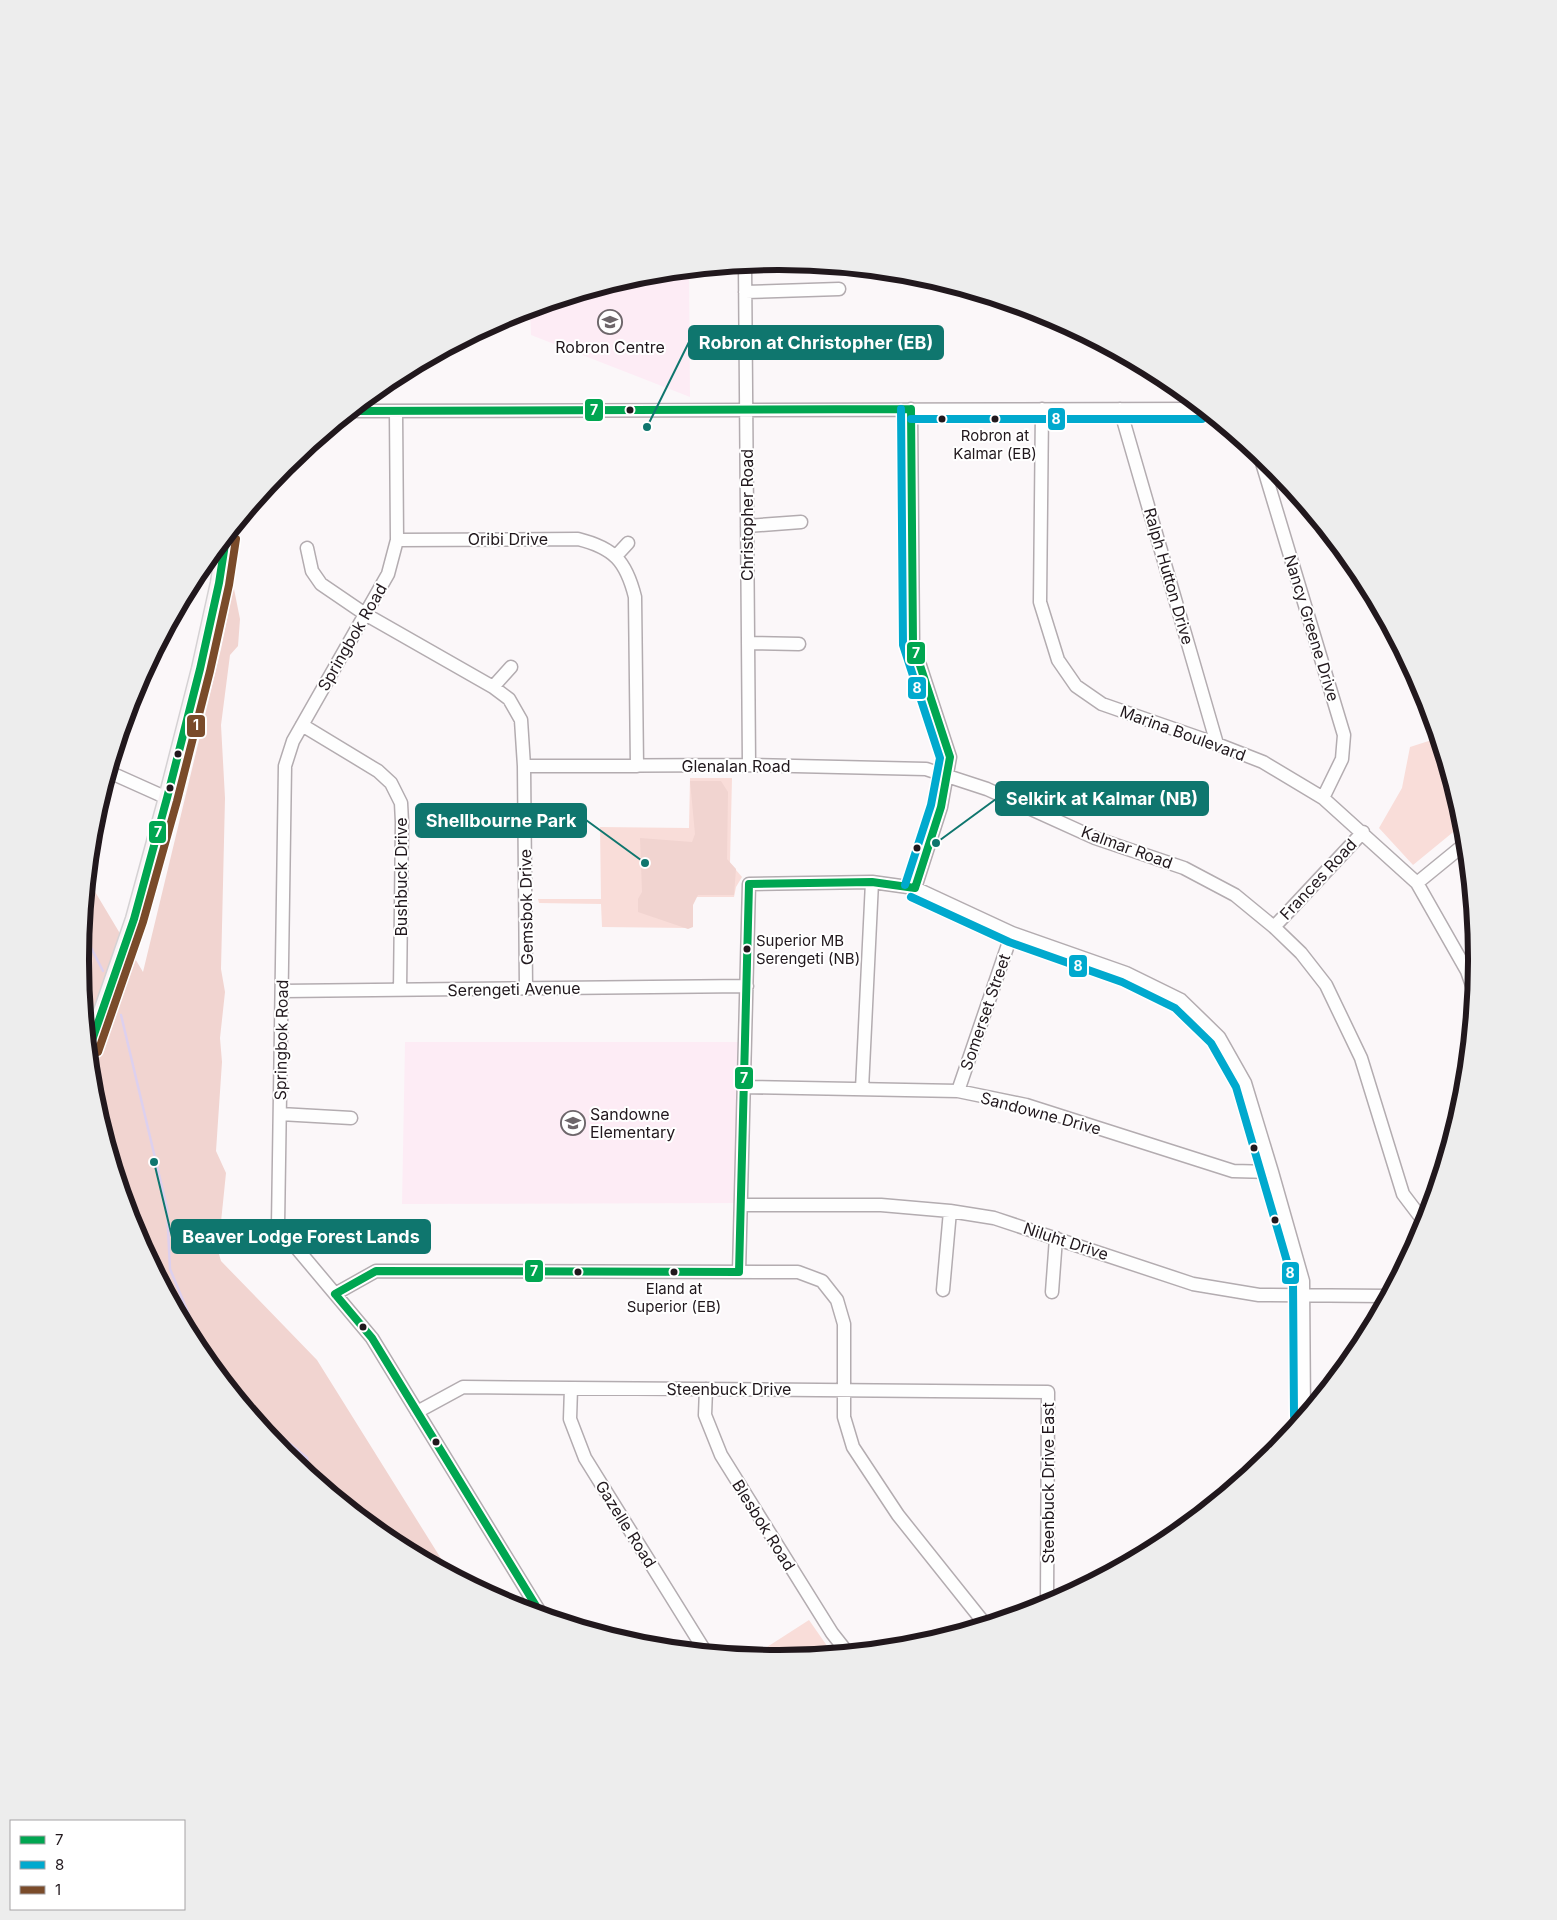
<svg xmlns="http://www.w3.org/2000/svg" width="1557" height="1920" viewBox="0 0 1557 1920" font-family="Inter,sans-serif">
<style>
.built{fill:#fdecf5}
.green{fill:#f9ddd9}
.forest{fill:#f1d4d0}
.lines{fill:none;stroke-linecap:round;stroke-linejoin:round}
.stream{stroke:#ddd0ee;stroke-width:2.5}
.minor-casing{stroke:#b3acb0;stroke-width:15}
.major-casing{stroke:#d5d2d4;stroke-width:19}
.minor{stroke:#fefefe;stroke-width:12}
.major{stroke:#f9f4f6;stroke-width:16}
.bus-1-casing{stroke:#fff;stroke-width:11}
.bus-2-casing{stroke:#fff;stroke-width:11}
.bus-3-casing{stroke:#fff;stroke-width:11}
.bus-1{stroke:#00a651;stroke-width:8}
.bus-2{stroke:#00a9ce;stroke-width:8}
.bus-3{stroke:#7a4b2a;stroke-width:8}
.bus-dot{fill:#21181d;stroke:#fff;stroke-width:2}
.labels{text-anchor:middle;stroke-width:4;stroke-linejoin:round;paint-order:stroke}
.bus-label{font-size:15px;fill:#21181d;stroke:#fff}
.poi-label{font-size:16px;fill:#21181d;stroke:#fff}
.street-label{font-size:16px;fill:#21181d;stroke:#fff}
.rim{fill:none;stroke:#21181d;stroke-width:6}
.leader{fill:none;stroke:#0f766e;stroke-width:2}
.callout-dot{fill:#0f766e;stroke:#fff;stroke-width:2}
.callout{fill:#0f766e;stroke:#0f766e;stroke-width:2}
.callout-label{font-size:18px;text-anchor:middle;font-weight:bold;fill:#fff}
.line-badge{stroke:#fff;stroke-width:2}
.badge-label{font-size:14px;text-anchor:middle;font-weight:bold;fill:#fff}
</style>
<rect width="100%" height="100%" fill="#fbf7f9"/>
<path class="built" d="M 689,270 L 690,397 L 531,335 L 530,309 L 643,275 Z
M 405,1042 L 745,1042 L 741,1203 L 402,1204 Z"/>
<path class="green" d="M 1438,738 L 1463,824 L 1413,865 L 1379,828 L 1402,788 L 1410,747 Z
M 690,778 L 732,778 L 730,863 L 742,877 L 736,887 L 734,897 L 688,897 L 687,928 L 602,927 L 601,904 L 539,903 L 538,899 L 601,899 L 600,827 L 689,828 Z
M 809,1620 L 832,1653 L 778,1658 L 753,1656 Z"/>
<path class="forest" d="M 234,589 L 240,619 L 238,646 L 230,655 L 221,725 L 225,798 L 221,969 L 225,992 L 220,1038 L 222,1062 L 216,1151 L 226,1173 L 218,1251 L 221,1261 L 317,1360 L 450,1573 L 390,1541 L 284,1454 L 198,1348 L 133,1227 L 93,1096 L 80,960 L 88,880 L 143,972 L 221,649 L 228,615 L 231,590 Z
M 690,781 L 721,781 L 728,792 L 727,859 L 736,869 L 734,895 L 698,895 L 693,905 L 693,927 L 688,929 L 638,912 L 638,899 L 642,892 L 640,838 L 692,842 L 695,834 Z"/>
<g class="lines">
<path class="stream" d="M 83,932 L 103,971
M 121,1015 L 167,1208 L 170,1269 L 206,1356 L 271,1428 L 307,1458 L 310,1475"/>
<defs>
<path id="minor" d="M 745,265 L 749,765
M 745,292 L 839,289
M 911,409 L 913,644 L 950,757 L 941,807 L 915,888
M 1042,409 L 1040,602 L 1058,660 L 1076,686 L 1102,704 L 1217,744 L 1263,762 L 1323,798 L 1417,883 L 1467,971 L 1474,991
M 1120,409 L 1217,744
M 351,411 L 1202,409
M 396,411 L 397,540 L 388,574 L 293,741 L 285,766 L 278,1226 L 372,1338 L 541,1614
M 1260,456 L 1344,735 L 1342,759 L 1323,798
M 747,526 L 801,522
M 397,540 L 578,539 C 614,548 626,561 635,597 L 637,766
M 307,548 L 312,571 L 321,584 L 365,614 L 493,687 L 509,699 L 521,720 L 524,766 L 526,989
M 616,556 L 628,543
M 748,643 L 799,644
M 493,687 L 511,667
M 302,725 L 378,771 L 391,783 L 401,803 L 402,822 L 400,990
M 524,766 L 749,765 L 926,769 L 987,789 L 1095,838 L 1184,868 L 1235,895 L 1274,927 L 1301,953 L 1326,985 L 1361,1058 L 1403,1194 L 1425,1223
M 109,772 L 167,798
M 1417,883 L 1466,843
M 1274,927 L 1363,832
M 282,991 L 747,986
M 744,1087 L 958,1091 L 1026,1105 L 1233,1171 L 1272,1172
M 862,1089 L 872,882
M 958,1091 L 1012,933
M 280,1114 L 351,1118
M 741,1205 L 881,1205 L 950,1211 L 994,1218 L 1193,1284 L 1259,1295 L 1387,1296
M 739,1272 L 749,884 L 872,882 L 915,888 L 1012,933 L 1126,973 L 1181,1000 L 1219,1037 L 1245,1083 L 1272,1172 L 1303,1281 L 1304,1416
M 943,1290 L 950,1211
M 1052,1292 L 1056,1238
M 335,1294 L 376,1271 L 798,1272 L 822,1281 L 837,1300 L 844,1324 L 844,1417 L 853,1447 L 898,1515 L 985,1624
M 571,1388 L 570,1419 L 585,1458 L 705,1651
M 706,1389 L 705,1415 L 721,1455 L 832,1633 L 847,1652
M 417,1412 L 463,1387 L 1048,1392 L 1047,1604"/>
<path id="major" d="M 89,1049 L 134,919 L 167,798 L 200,669 L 219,583 L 226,537"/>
</defs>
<use href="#minor" class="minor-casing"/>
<use href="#major" class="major-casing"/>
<use href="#minor" class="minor"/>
<use href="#major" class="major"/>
<defs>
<path id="bus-1" d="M 911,409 L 913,644 L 950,757 L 941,807 L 915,888
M 352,411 L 911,409
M 749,884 L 872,882 L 915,888
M 89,1049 L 134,919 L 167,798 L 200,669 L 219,583 L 226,538
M 739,1272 L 749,884
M 335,1294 L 376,1271 L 739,1272
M 335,1294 L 372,1338 L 541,1614"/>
<path id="bus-2" d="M 901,409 L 903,645 L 940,758 L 931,805 L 905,885
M 911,419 L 1202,419
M 911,897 L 1009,942 L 1122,982 L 1175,1008 L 1211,1043 L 1236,1087 L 1293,1282 L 1294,1416"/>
<path id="bus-3" d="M 98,1052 L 143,922 L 177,801 L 210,671 L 229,585 L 236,539"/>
</defs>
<use href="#bus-1" class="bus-1-casing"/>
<use href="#bus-2" class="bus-2-casing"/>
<use href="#bus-3" class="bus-3-casing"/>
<use href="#bus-1" class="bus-1"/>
<use href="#bus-2" class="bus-2"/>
<use href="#bus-3" class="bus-3"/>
</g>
<defs>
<symbol id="school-ring" viewBox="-11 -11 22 22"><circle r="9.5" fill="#fff" stroke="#6d666a" stroke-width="1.5"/><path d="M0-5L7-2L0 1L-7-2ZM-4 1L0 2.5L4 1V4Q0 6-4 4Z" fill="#6d666a"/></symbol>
</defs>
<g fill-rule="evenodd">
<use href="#school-ring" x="596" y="308" width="28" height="28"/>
<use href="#school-ring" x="559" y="1109" width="28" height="28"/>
</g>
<g class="bus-dot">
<circle cx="630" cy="410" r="4.5"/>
<circle cx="942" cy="419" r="4.5"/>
<circle cx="995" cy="419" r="4.5"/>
<circle cx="178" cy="754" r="4.5"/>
<circle cx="170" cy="788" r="4.5"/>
<circle cx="917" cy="848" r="4.5"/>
<circle cx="747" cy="949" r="4.5"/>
<circle cx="1254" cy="1148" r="4.5"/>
<circle cx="1275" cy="1220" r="4.5"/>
<circle cx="578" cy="1272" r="4.5"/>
<circle cx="674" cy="1272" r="4.5"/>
<circle cx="363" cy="1327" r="4.5"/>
<circle cx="436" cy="1442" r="4.5"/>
</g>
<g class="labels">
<g class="bus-label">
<text x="995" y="441">Robron at<tspan x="995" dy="18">Kalmar (EB)</tspan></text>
<text x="756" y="946" text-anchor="start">Superior MB<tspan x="756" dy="18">Serengeti (NB)</tspan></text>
<text x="674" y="1294">Eland at<tspan x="674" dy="18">Superior (EB)</tspan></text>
</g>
<g class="poi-label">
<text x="610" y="353">Robron Centre</text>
<text x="590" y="1120" text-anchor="start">Sandowne<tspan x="590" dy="18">Elementary</tspan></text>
</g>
<g class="street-label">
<text transform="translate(747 515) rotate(-90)" y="6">Christopher Road</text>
<text x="508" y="545">Oribi Drive</text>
<text transform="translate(1169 576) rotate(74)" y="6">Ralph Hutton Drive</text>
<text transform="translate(1312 628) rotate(73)" y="6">Nancy Greene Drive</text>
<text transform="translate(352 637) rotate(-60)" y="6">Springbok Road</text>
<text transform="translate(1183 733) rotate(20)" y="6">Marina Boulevard</text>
<text x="736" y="772">Glenalan Road</text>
<text transform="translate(1127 847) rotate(20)" y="6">Kalmar Road</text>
<text transform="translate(401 877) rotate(-90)" y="6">Bushbuck Drive</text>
<text transform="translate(1318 879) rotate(-47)" y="6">Frances Road</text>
<text transform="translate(526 907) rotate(-91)" y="6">Gemsbok Drive</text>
<text transform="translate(514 989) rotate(-1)" y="6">Serengeti Avenue</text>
<text transform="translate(985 1012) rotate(-71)" y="6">Somerset Street</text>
<text transform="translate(281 1040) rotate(-89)" y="6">Springbok Road</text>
<text transform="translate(1041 1113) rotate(15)" y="6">Sandowne Drive</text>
<text transform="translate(1066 1241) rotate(18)" y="6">Niluht Drive</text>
<text x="729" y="1395">Steenbuck Drive</text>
<text transform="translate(1048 1483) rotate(-90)" y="6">Steenbuck Drive East</text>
<text transform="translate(626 1524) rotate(58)" y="6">Gazelle Road</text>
<text transform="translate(764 1525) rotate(58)" y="6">Blesbok Road</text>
</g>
</g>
<path d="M0 0H1557V1920H0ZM778 270H779A689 689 0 0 1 1468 959V961A689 689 0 0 1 779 1650H778A689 689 0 0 1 89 961V959A689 689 0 0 1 778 270Z" fill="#ededed" fill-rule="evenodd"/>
<path class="rim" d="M778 270H779A689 689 0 0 1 1468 959V961A689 689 0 0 1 779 1650H778A689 689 0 0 1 89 961V959A689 689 0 0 1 778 270Z"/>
<path class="leader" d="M647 427L689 342M936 843L996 799M645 863L586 820M154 1162L172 1237"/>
<g class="callout-dot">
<circle cx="647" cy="427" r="5"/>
<circle cx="936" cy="843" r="5"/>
<circle cx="645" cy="863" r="5"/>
<circle cx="154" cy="1162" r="5"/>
</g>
<g class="callout">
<rect x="689" y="326" width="254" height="33" rx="5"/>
<rect x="996" y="782" width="212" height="33" rx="5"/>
<rect x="416" y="804" width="170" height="33" rx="5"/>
<rect x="172" y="1220" width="258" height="33" rx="5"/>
</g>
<g class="callout-label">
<text x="816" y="349">Robron at Christopher (EB)</text>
<text x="1102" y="805">Selkirk at Kalmar (NB)</text>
<text x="501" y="827">Shellbourne Park</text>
<text x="301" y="1243">Beaver Lodge Forest Lands</text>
</g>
<g class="line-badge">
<rect x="584" y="398" width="20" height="24" rx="5" fill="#00a651"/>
<rect x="1047" y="407" width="19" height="24" rx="5" fill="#00a9ce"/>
<rect x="906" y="641" width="20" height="24" rx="5" fill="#00a651"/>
<rect x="907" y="676" width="20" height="24" rx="5" fill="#00a9ce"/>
<rect x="186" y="714" width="20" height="24" rx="5" fill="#7a4b2a"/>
<rect x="148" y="820" width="19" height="24" rx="5" fill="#00a651"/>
<rect x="1068" y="954" width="20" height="24" rx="5" fill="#00a9ce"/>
<rect x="734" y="1066" width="20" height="24" rx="5" fill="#00a651"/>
<rect x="524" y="1259" width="20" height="24" rx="5" fill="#00a651"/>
<rect x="1281" y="1261" width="19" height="24" rx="5" fill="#00a9ce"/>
</g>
<g class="badge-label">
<text x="594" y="415">7</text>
<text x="1056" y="424">8</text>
<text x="916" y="658">7</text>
<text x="917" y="693">8</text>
<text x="196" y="730">1</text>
<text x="158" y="837">7</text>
<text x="1078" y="971">8</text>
<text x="744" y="1083">7</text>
<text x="534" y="1276">7</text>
<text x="1290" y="1278">8</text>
</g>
<rect x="10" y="1820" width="175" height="90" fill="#ffffff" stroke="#a6a3a5"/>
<rect x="20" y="1836" width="25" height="8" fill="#00a651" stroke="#a6a3a5"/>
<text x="55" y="1845" font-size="15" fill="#21181d">7</text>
<rect x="20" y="1861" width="25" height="8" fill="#00a9ce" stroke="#a6a3a5"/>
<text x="55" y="1870" font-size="15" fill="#21181d">8</text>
<rect x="20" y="1886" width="25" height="8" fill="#7a4b2a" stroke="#a6a3a5"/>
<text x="55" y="1895" font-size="15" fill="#21181d">1</text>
</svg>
